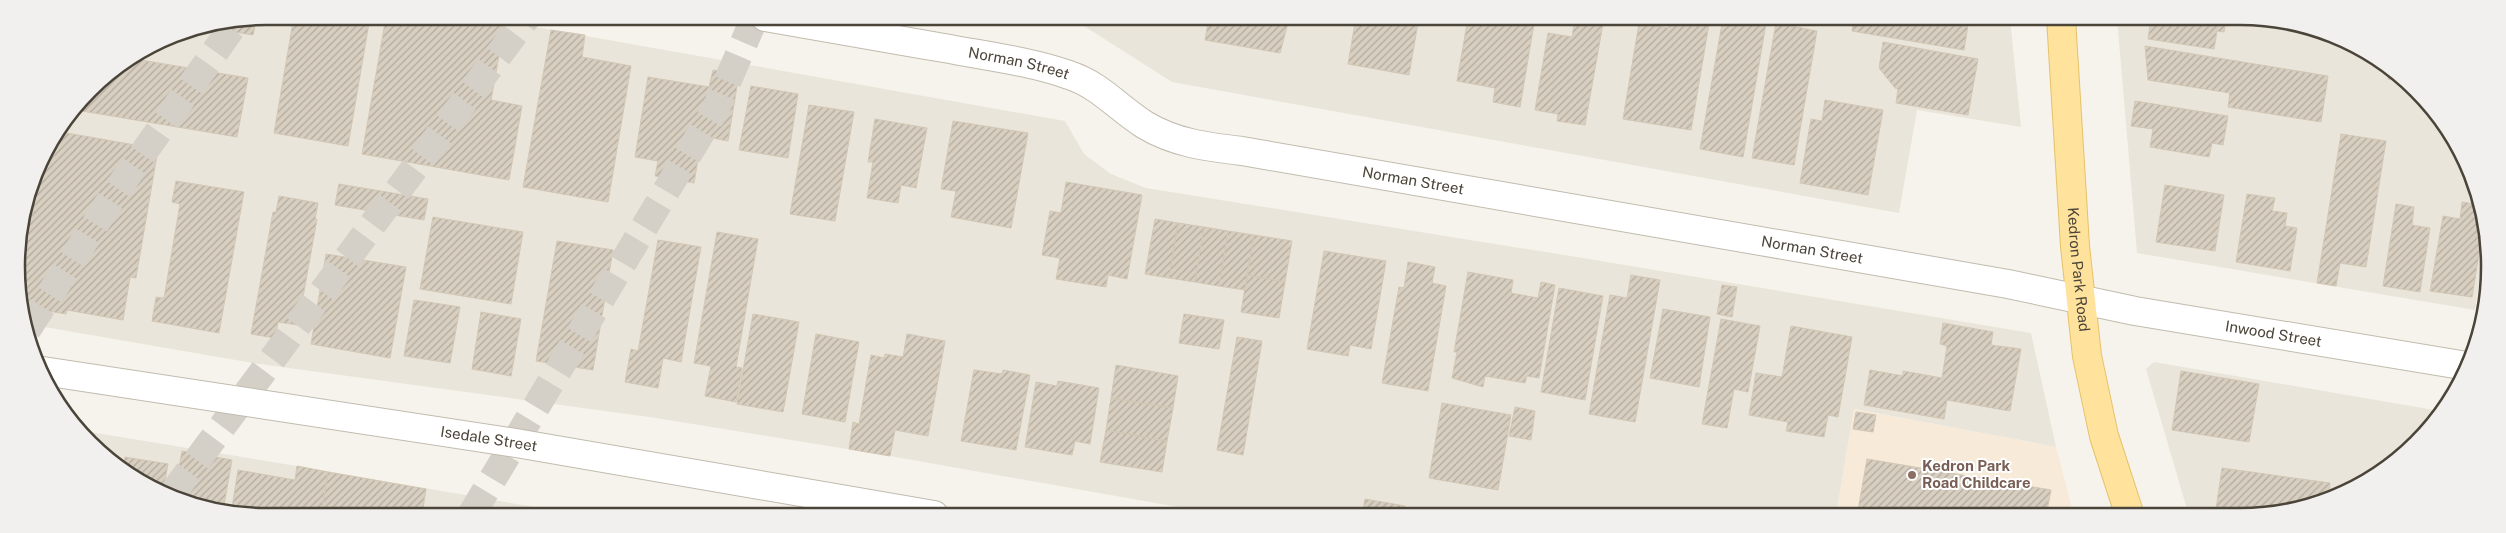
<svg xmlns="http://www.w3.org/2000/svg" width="2506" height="533" viewBox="0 0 2506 533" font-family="'Public Sans',sans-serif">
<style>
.residential{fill:#eae5da}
.commercial{fill:#f7ead8}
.building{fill:url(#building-hatch);stroke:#d3c7b4}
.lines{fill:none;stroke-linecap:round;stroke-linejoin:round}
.highway-tunnel{stroke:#d4d0c8;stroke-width:28;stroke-dasharray:28 14;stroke-linecap:butt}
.minor-casing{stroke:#c2bbae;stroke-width:30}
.major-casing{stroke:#e6c16a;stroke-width:30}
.minor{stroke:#fff;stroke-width:28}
.major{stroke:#ffe39c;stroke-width:28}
.education-dot{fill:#8d6e63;stroke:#fff;stroke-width:2}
.labels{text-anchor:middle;stroke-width:4;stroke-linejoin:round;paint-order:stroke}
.street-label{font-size:15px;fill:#4b4439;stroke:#fff}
.education-label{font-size:15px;font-weight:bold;fill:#785e54;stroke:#fff;text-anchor:start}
.rim{fill:none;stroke:#4b4439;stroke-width:2.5}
</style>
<defs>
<pattern id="building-hatch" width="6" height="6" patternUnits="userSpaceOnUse" patternTransform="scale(1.25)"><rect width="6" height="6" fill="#d8cfc1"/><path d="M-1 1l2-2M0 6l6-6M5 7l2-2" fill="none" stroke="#b1aa9e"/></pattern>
</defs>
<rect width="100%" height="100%" fill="#f6f3ec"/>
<path class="residential" d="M 267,16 L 473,16 L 1065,121 L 1084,154 L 1111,174 L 1146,188 L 1589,259 L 2031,333 L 2056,447 L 1854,409 L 1836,516 L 1223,515 L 890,456 L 656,418 L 253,363 L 27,324 L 17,250 L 35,170 L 90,89 L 171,35 Z
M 1055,17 L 2010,18 L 2021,127 L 1917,110 L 1899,213 L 1172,82 L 1076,21 Z
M 2117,18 L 2272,18 L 2364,50 L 2438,114 L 2481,201 L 2484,250 L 2475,310 L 2137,253 Z
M 2154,362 L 2440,411 L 2416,444 L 2350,491 L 2256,516 L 2189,516 L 2146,369 Z
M 78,430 L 297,466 L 581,515 L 234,515 L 142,483 Z"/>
<path class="commercial" d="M 1854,409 L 2056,447 L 2074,516 L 1836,516 Z"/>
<path class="building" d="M 294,16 L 329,16 L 369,23 L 348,146 L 274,133 Z
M 402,16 L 473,16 L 505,22 L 491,100 L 522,106 L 509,180 L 362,154 L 386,17 L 402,20 Z
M 1209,17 L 1298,17 L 1297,20 L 1289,19 L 1280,53 L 1205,40 Z
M 1356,17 L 1419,17 L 1409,75 L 1348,64 Z
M 257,18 L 253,35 L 209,28 Z
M 1468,18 L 1535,18 L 1520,107 L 1493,102 L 1495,88 L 1457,81 Z
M 1575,18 L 1604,18 L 1585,125 L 1557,121 L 1558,114 L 1535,110 L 1548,33 L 1572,37 Z
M 1670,18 L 1710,18 L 1691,130 L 1623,119 L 1639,23 L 1668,28 Z
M 1723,18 L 1767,18 L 1743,157 L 1700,149 Z
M 1854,18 L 1974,18 L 1969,19 L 1964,50 L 1852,31 Z
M 2151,18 L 2226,18 L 2224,32 L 2217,31 L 2214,49 L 2148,39 Z
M 1776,23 L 1817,31 L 1794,165 L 1752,158 Z
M 551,30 L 585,35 L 582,57 L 631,66 L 608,202 L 523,187 Z
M 1883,42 L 1978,59 L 1968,115 L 1896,103 L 1898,89 L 1895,88 L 1879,68 Z
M 2145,46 L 2328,76 L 2321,122 L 2228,107 L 2230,93 L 2148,80 Z
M 135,59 L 248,78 L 237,137 L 76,110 L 90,89 Z
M 713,70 L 739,74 L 728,141 L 702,136 L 694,183 L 655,176 L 658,161 L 635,157 L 648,77 L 709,87 Z
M 2389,71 L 2401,81 L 2388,79 Z
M 751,86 L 798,94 L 788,158 L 739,150 Z
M 1825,100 L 1883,110 L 1868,195 L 1800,183 L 1811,119 L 1822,121 Z
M 2135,101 L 2228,116 L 2223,145 L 2212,143 L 2209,157 L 2150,147 L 2153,129 L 2131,126 Z
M 809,105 L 854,112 L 835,221 L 790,214 Z
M 875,119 L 927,128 L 916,188 L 901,185 L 898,203 L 867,198 L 873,162 L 868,162 Z
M 953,121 L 1028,133 L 1011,228 L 951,217 L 956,191 L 941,189 Z
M 61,132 L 158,149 L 136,278 L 130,277 L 123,320 L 67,310 L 66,314 L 24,307 L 17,250 L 35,170 Z
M 2341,134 L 2386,141 L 2366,267 L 2340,263 L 2336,286 L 2317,283 Z
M 176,181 L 244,192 L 219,333 L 152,321 L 156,297 L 164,298 L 180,204 L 172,202 Z
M 1066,182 L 1142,195 L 1127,279 L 1108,275 L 1106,287 L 1056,279 L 1060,258 L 1042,255 L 1050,211 L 1061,213 Z
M 339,184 L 428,199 L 424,220 L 335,205 Z
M 2165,185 L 2224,195 L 2215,251 L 2156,242 Z
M 2247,194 L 2275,198 L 2272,211 L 2287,213 L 2285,226 L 2297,228 L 2290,271 L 2236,262 Z
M 279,196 L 318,203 L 315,219 L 317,219 L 298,325 L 278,322 L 275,338 L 251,334 L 273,212 L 276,212 Z
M 2462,202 L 2481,205 L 2483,230 L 2472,297 L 2430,291 L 2443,216 L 2460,219 Z
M 2396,204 L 2414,207 L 2412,225 L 2430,228 L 2420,292 L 2383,286 Z
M 433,217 L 523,232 L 511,304 L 420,289 Z
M 1155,219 L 1178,223 L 1169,278 L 1145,274 Z
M 1178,223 L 1204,227 L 1195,282 L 1169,278 Z
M 1204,227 L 1228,231 L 1219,286 L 1195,282 Z
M 1228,231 L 1254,235 L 1245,290 L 1219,286 Z
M 717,232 L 758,239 L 736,367 L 742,368 L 736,402 L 705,396 L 711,366 L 694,363 Z
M 1254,235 L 1292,241 L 1285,282 L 1247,275 Z
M 658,240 L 701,247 L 681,362 L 663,358 L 658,388 L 625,382 L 631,349 L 638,351 Z
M 557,241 L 613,250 L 593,370 L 536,361 Z
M 1324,251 L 1386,261 L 1371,349 L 1350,345 L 1348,356 L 1307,349 Z
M 326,254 L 406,267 L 390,358 L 311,344 Z
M 1408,262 L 1435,267 L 1432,283 L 1446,286 L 1428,391 L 1382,383 L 1399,287 L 1404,288 Z
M 1468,272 L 1513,280 L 1511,293 L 1538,298 L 1541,282 L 1555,285 L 1539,378 L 1527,376 L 1525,383 L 1485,376 L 1483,387 L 1452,378 L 1457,352 L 1454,352 Z
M 1247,275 L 1285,282 L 1279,318 L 1241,312 Z
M 1631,275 L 1660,280 L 1635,422 L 1589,414 L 1610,295 L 1627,298 Z
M 1722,285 L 1737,287 L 1732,317 L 1717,314 Z
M 1559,288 L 1603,296 L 1585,400 L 1541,392 Z
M 414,300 L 460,307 L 450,363 L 404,356 Z
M 1663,309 L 1710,317 L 1699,387 L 1650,378 Z
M 481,312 L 521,319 L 511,376 L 472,369 Z
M 753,314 L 799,322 L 783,412 L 737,404 Z
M 1184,314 L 1224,320 L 1219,349 L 1179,343 Z
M 1721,319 L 1760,326 L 1748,392 L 1734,389 L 1727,428 L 1702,424 Z
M 1943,323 L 1993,332 L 1991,345 L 2021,349 L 2010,411 L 1947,400 L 1944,419 L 1864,405 L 1870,370 L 1903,376 L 1903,371 L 1942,378 L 1947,346 L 1940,344 Z
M 1791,326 L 1852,337 L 1838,417 L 1828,415 L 1824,437 L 1786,431 L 1788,422 L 1749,415 L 1756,373 L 1782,377 Z
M 816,334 L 859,342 L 845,422 L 802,414 Z
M 907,334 L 945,341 L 928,436 L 895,430 L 890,456 L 849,449 L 853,422 L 859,424 L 871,355 L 884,358 L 885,354 L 903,357 Z
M 1237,337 L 1262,341 L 1243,455 L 1217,450 Z
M 1116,365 L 1178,376 L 1173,408 L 1111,398 Z
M 974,370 L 1002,374 L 1003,370 L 1030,375 L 1016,450 L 961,441 Z
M 2181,371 L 2259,384 L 2249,442 L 2172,430 Z
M 1058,381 L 1099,388 L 1090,444 L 1075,441 L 1072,455 L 1025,447 L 1036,382 L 1057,386 Z
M 1111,398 L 1173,408 L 1167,441 L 1106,430 Z
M 1442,403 L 1511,415 L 1498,490 L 1429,478 Z
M 1515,407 L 1535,411 L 1531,440 L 1509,436 Z
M 1856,412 L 1876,415 L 1873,432 L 1853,429 Z
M 1106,430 L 1167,441 L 1162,472 L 1100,462 Z
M 2398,449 L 2407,450 L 2397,458 Z
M 182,451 L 232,460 L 223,511 L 174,494 Z
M 125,457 L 168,464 L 163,491 L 142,483 L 123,468 Z
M 1867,459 L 2051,490 L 2046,516 L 1857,516 Z
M 297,466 L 328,472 L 321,515 L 231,514 L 238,470 L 295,480 Z
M 2222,468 L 2330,483 L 2329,497 L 2256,516 L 2215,516 Z
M 328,472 L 426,489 L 423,508 L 451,512 L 451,515 L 321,515 Z
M 1365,499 L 1405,506 L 1404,516 L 1362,516 Z"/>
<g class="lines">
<path class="highway-tunnel" d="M 27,330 L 115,193 L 236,22
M 172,494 L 527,17
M 471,515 L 716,108 L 755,17"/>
<defs>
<g id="minor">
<path id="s1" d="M 765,17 C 824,27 884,38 944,48 C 986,56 1029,61 1069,75 C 1100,85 1118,108 1145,125 C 1175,143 1207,147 1242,151 L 2008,284 L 2135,311 L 2467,366"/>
<path id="s2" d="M 43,371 L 516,443 L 934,515"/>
</g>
<g id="major">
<path id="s3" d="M 2061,18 L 2075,246 L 2087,356 L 2104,436 L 2130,516"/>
</g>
</defs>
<use href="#minor" class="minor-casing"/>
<use href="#major" class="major-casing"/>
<use href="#minor" class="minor"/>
<use href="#major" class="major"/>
</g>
<circle class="education-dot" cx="1912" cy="475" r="5"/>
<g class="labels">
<g class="street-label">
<text dy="5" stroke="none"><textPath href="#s1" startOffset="258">Norman Street</textPath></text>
<text dy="5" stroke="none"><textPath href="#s1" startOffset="676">Norman Street</textPath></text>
<text dy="5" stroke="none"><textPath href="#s1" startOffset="1081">Norman Street</textPath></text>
<text dy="5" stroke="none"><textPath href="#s3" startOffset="252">Kedron Park Road</textPath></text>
<text dy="5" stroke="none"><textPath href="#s1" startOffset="1550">Inwood Street</textPath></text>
<text dy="5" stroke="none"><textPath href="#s2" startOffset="451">Isedale Street</textPath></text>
</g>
<g class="education-label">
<text x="1922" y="471">Kedron Park<tspan x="1922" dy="17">Road Childcare</tspan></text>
</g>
</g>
<path d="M0 0H2506V533H0ZM266 25H2240A241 241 0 0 1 2481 266V267A241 241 0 0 1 2240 508H266A241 241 0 0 1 25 267V266A241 241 0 0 1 266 25Z" fill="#f1f0ef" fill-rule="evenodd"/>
<path class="rim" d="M266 25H2240A241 241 0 0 1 2481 266V267A241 241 0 0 1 2240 508H266A241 241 0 0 1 25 267V266A241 241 0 0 1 266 25Z"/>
</svg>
